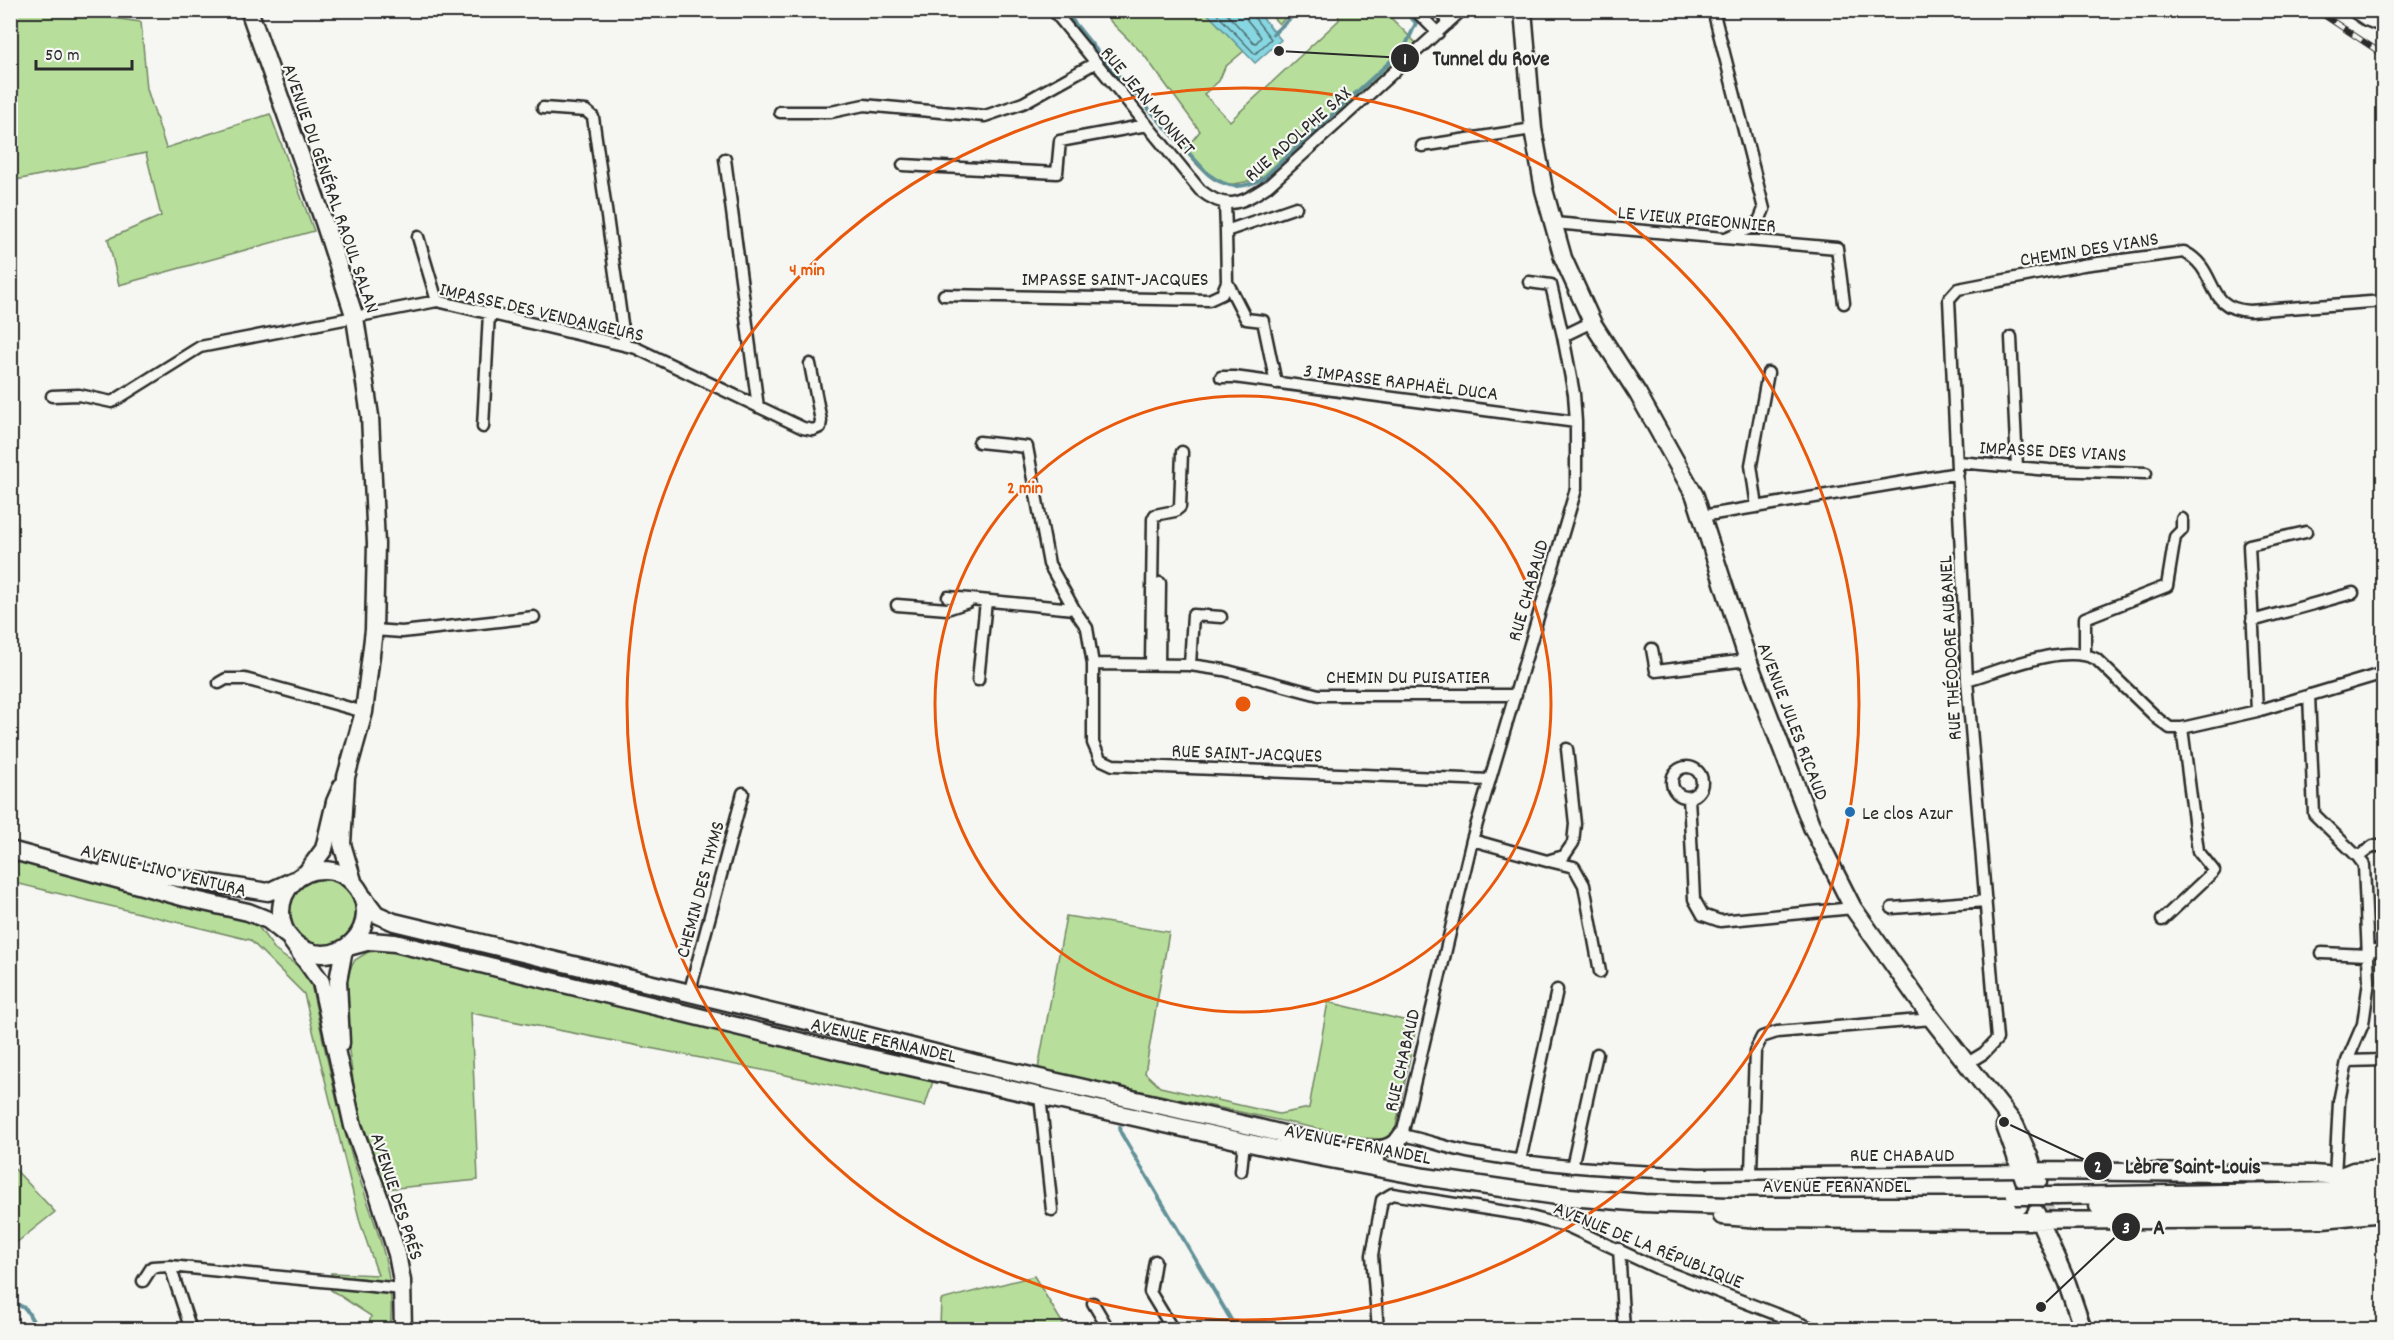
<svg xmlns="http://www.w3.org/2000/svg" width="2394" height="1340" viewBox="0 0 2394 1340" font-family="Dekko,sans-serif">
<style>
.green{fill:#b7df9b;stroke:#718563;stroke-width:1.5}
.water{fill:#87d7e2;stroke:#629299;stroke-width:1.5}
.lines{fill:none;stroke-linecap:round;stroke-linejoin:round}
.shore{stroke:#507074;stroke-width:1.5}
.stream{stroke:#629299;stroke-width:4}
.secondary-tunnel{stroke:#cdcdca;stroke-width:16;stroke-dasharray:16 8;stroke-linecap:butt}
.street-casing{stroke:#2b2b2b;stroke-width:15}
.secondary-casing{stroke:#2b2b2b;stroke-width:21}
.street{stroke:#f6f6f2;stroke-width:10}
.secondary{stroke:#f6f6f2;stroke-width:16}
.rail-casing{stroke:#2b2b2b;stroke-width:6}
.rail{stroke:#f6f6f2;stroke-width:4;stroke-dasharray:11;stroke-linecap:butt}
.secondary-bridge-casing{stroke:#2b2b2b;stroke-width:21;stroke-linecap:butt}
.secondary-bridge{stroke:#f6f6f2;stroke-width:16}
.ring{fill:none;stroke:#e8590c;stroke-width:3}
.poi-dot{fill:#1f6fb2;stroke:#f6f6f2;stroke-width:2}
.labels{text-anchor:middle;stroke-width:4.5;stroke-linejoin:round;paint-order:stroke}
.street-label{font-size:20px;fill:#2b2b2b;stroke:#f6f6f2}
.poi-label{font-size:20px;fill:#2b2b2b;stroke:#f6f6f2;text-anchor:start}
.centre{fill:#e8590c;stroke:#f6f6f2;stroke-width:3}
.ring-label{font-size:18px;text-anchor:middle;font-weight:bold;fill:#e8590c;stroke:#f6f6f2;stroke-width:4.5;stroke-linejoin:round;paint-order:stroke}
.leader{fill:none;stroke:#2b2b2b;stroke-width:2}
.callout-dot{fill:#2b2b2b;stroke:#f6f6f2;stroke-width:2}
.mark-label{font-size:18px;text-anchor:middle;font-weight:bold;fill:#fff}
.callout-label{font-size:21px;text-anchor:middle;font-weight:bold;fill:#2b2b2b;stroke:#f6f6f2;stroke-width:4.5;stroke-linejoin:round;paint-order:stroke}
</style>
<rect width="100%" height="100%" fill="#f6f6f2"/>
<filter id="ink" filterUnits="userSpaceOnUse"><feTurbulence type="fractalNoise" baseFrequency=".0167" numOctaves="2"/><feDisplacementMap in="SourceGraphic" scale="12" xChannelSelector="R" yChannelSelector="G"/><feConvolveMatrix kernelMatrix="1 2 1 2 8 2 1 2 1" color-interpolation-filters="sRGB"/></filter>
<g filter="url(#ink)">
<path class="green" d="M 10,11 L 91,11 L 91,15 L 141,22 L 147,89 L 166,148 L 270,114 L 314,231 L 119,285 L 108,239 L 161,216 L 146,153 L 11,181 Z
M 1104,11 L 1205,11 L 1244,51 L 1225,67 L 1219,81 L 1204,94 L 1230,121 L 1339,20 L 1338,11 L 1384,11 L 1420,47 L 1265,176 C 1216,192 1217,185 1184,151 L 1200,131 L 1144,55 L 1111,22 Z
M 1267,11 L 1293,11 L 1279,24 Z
M 11,860 L 239,915 L 255,922 L 276,951 L 302,969 L 311,984 C 322,1035 332,1086 346,1136 C 363,1201 398,1259 390,1329 L 368,1329 L 371,1316 L 331,1290 L 331,1273 L 378,1275 L 360,1222 L 304,994 L 250,940 L 11,882 Z
M288 912a34 34 0 1 1 68 0a34 34 0 1 1-68 0Z
M 1066,916 L 1169,932 L 1145,1073 L 1160,1087 L 1279,1114 L 1309,1108 L 1328,1002 L 1411,1022 L 1415,1032 L 1395,1131 L 1383,1139 L 1362,1138 L 1038,1069 Z
M 388,950 L 934,1078 L 925,1106 L 777,1073 L 471,1013 L 478,1180 L 386,1189 L 357,1107 L 346,1030 L 345,979 L 355,960 L 368,952 Z
M 11,1165 L 55,1212 L 11,1247 Z
M 1034,1276 L 1066,1329 L 958,1330 L 940,1326 L 941,1300 Z"/>
<path class="water" d="M 1205,11 L 1257,11 L 1281,40 L 1255,63 Z"/>
<g class="lines">
<path class="shore" d="M 1213,10 L 1255,54 L 1271,39 L 1253,16 L 1252,10
M 1223,10 L 1253,42 L 1256,43 L 1261,37 L 1247,20 L 1245,10"/>
<path class="stream" d="M 1064,10 L 1105,61 L 1208,174 C 1227,188 1240,190 1262,179 L 1404,49 L 1416,23 L 1404,10
M 1273,34 L 1299,10
M 1120,1127 L 1121,1133 L 1237,1330
M 10,1300 L 26,1309 L 38,1330"/>
<path class="secondary-tunnel" d="M 2038,1183 L 2047,1213"/>
<defs>
<path id="street" d="M 1053,10 L 1200,190 C 1227,212 1242,203 1268,186 L 1462,10
M 1415,10 L 1438,33
M 1443,10 L 1447,24
M 1713,10 L 1764,209 L 1757,226 L 1728,237
M 2351,10 L 2366,20 L 2384,27
M 543,108 L 586,111 L 593,117 L 625,345
M 780,112 L 831,112 L 864,105 L 985,116 L 1023,103 L 1095,63
M 1422,146 L 1533,129
M 725,159 L 758,407
M 903,165 L 1057,173 L 1060,141 L 1147,125
M 1225,203 L 1226,231 L 1296,207
M 1554,223 L 1837,248 L 1844,303
M 418,237 L 437,301
M 1227,282 L 1246,319 L 1263,321 L 1276,383
M 1529,282 L 1551,285 L 1563,336
M 944,295 L 1209,300 L 1222,294 L 1227,282 L 1226,231
M 1592,322 L 1563,336 L 1574,394 L 1576,422 L 1576,489 L 1472,840 L 1402,1135 C 1428,1140 1452,1150 1478,1154 C 1551,1167 1625,1171 1699,1174 L 2025,1171
M 2011,337 L 2017,467
M 1221,377 L 1234,377 L 1576,422
M 52,396 L 79,395 L 112,402 L 200,347 L 437,301 L 636,348 L 803,428 L 813,430 L 820,427 L 821,421 L 810,364
M 483,427 L 489,313
M 979,442 L 1027,447 L 1049,564 L 1074,609
M 1958,462 L 2049,470 L 2146,473
M 1757,507 L 1751,465 L 1768,373
M 1702,516 L 1958,473
M 948,597 L 1074,609 L 1087,628 L 1093,664 L 1093,743 L 1100,759 L 1113,765 L 1490,780
M 897,605 L 947,609 L 968,602
M 2252,621 L 2353,593
M 374,630 L 402,632 L 534,617
M 1652,649 L 1656,671 L 1748,660
M 2085,653 L 2085,618 L 2167,586 L 2175,537 L 2182,530 L 2182,519
M 1093,664 L 1190,665 L 1224,670 L 1319,695 L 1516,695
M 1151,665 L 1153,519 L 1155,515 L 1175,511 L 1180,507 L 1182,452
M 1159,665 L 1160,583
M 1190,665 L 1193,615 L 1221,617
M 978,680 L 986,601
M 1967,680 C 2002,670 2063,643 2096,659 L 2158,719 L 2170,728 L 2182,728 L 2257,711 L 2384,673
M 219,683 L 226,679 L 245,679 L 364,712
M 2309,695 L 2314,814 L 2358,857
M 2257,711 L 2249,545 L 2306,532
M1672 782a15 15 0 1 1 30 0a15 15 0 1 1-30 0Z
M 1689,797 L 1694,899 L 1703,915 L 1720,921 L 1853,908
M 1472,840 L 1547,861 L 1564,856 L 1573,843 L 1575,824 L 1567,749
M 1549,861 L 1574,867 L 1584,885 L 1600,972
M 1892,908 L 1986,901
M 2162,920 L 2214,871 L 2198,851 L 2182,728
M 2368,951 L 2384,949
M 2322,953 L 2368,955
M 689,994 L 743,793
M 2347,1061 L 2384,1060
M 1966,1064 L 1984,1053 L 1997,1039 L 1967,680 L 1949,299 L 1958,289 L 2083,265 L 2184,252 C 2220,270 2203,308 2249,311 L 2384,301
M 1040,1096 L 1052,1210
M 1520,1161 L 1557,990
M 1572,1167 L 1597,1054
M 1241,1171 L 1244,1142
M 1751,1172 L 1755,1051 L 1762,1037 L 1777,1032 L 1932,1019
M 2338,1174 L 2353,1168 L 2384,1166
M 2335,1176 L 2339,1102 L 2347,1061 L 2363,1024 L 2369,981 L 2364,865 L 2358,857 L 2373,846 L 2384,846
M 1619,1249 L 1624,1330
M 1155,1261 L 1150,1292 L 1173,1330
M 143,1281 L 152,1267 L 170,1266
M 1093,1303 L 1109,1330
M 191,1330 L 170,1266 L 402,1289
M 1378,1330 L 1372,1255 L 1382,1200 L 1392,1194 L 1519,1214 L 1569,1227 L 1659,1269 L 1817,1330"/>
<path id="secondary" d="M 249,10 L 324,222 L 355,318 L 370,416 L 376,544 L 374,630 L 364,712 L 346,777 L 342,844 L 353,881
M 1523,10 L 1533,129 L 1544,190 L 1563,258 L 1593,324 L 1638,394 L 1695,496 L 1748,660 L 1812,827 L 1853,908 L 1932,1019 L 2015,1125 L 2029,1156 L 2038,1182
M 10,850 L 186,898 L 248,912 L 268,920 L 288,936
M 108,867 L 268,892 L 294,880
M281 912a42 42 0 1 1 84 0a42 42 0 1 1-84 0Z
M 307,872 L 324,849 L 335,802 L 342,786
M 364,898 L 376,914 L 394,922 L 861,1034 L 974,1063 L 1259,1128 L 1376,1157
M 291,940 L 321,982 L 353,1126 L 379,1197 L 397,1254 L 402,1281 L 403,1330
M 348,947 L 370,941 L 395,943 L 839,1051 L 1272,1148 L 1425,1177 L 1557,1196 L 1644,1203 L 1728,1206 L 2019,1206
M 341,1043 L 338,981 L 344,949
M 2005,1126 L 2025,1182
M 1361,1150 C 1377,1150 1394,1150 1402,1135
M 2035,1171 L 2312,1174 L 2384,1179
M 2058,1196 L 2384,1190
M 2098,1206 L 2369,1204
M 2036,1213 L 2067,1283 L 2083,1330
M 1722,1216 L 1760,1219 L 1988,1221 L 2323,1219 L 2384,1213"/>
</defs>
<use href="#street" class="street-casing"/>
<use href="#secondary" class="secondary-casing"/>
<use href="#street" class="street"/>
<use href="#secondary" class="secondary"/>
<defs>
<path id="rail" d="M 2316,10 L 2384,55"/>
</defs>
<use href="#rail" class="rail-casing"/>
<use href="#rail" class="rail"/>
<defs>
<path id="secondary-bridge" d="M 2015,1196 L 2058,1196"/>
</defs>
<use href="#secondary-bridge" class="secondary-bridge-casing"/>
<use href="#secondary-bridge" class="secondary-bridge"/>
</g>
</g>
<g class="ring">
<circle cx="1243" cy="704" r="308"/>
<circle cx="1243" cy="704" r="616"/>
</g>
<circle class="poi-dot" cx="1850" cy="812" r="6"/>
<g class="labels">
<g class="street-label">
<text transform="translate(1149 100) rotate(50)" y="7">RUE JEAN MONNET</text>
<text transform="translate(1297 133) rotate(-41)" y="7">RUE ADOLPHE SAX</text>
<text transform="translate(332 188) rotate(71)" y="7">AVENUE DU GÉNÉRAL RAOUL SALAN</text>
<text transform="translate(1697 218) rotate(5)" y="7">LE VIEUX PIGEONNIER</text>
<text transform="translate(2089 248) rotate(-9)" y="7">CHEMIN DES VIANS</text>
<text x="1115" y="285">IMPASSE SAINT-JACQUES</text>
<text transform="translate(542 311) rotate(13)" y="7">IMPASSE DES VENDANGEURS</text>
<text transform="translate(1401 381) rotate(7)" y="7">3 IMPASSE RAPHAËL DUCA</text>
<text transform="translate(2053 450) rotate(3)" y="7">IMPASSE DES VIANS</text>
<text transform="translate(1527 590) rotate(-74)" y="7">RUE CHABAUD</text>
<text transform="translate(1949 648) rotate(-93)" y="7">RUE THÉODORE AUBANEL</text>
<text x="1408" y="683">CHEMIN DU PUISATIER</text>
<text transform="translate(1794 721) rotate(69)" y="7">AVENUE JULES RICAUD</text>
<text transform="translate(1247 752) rotate(2)" y="7">RUE SAINT-JACQUES</text>
<text transform="translate(164 869) rotate(14)" y="7">AVENUE LINO VENTURA</text>
<text transform="translate(699 889) rotate(-75)" y="7">CHEMIN DES THYMS</text>
<text transform="translate(884 1039) rotate(13)" y="7">AVENUE FERNANDEL</text>
<text transform="translate(1401 1060) rotate(-77)" y="7">RUE CHABAUD</text>
<text transform="translate(1358 1143) rotate(11)" y="7">AVENUE FERNANDEL</text>
<text x="1902" y="1161">RUE CHABAUD</text>
<text x="1837" y="1192">AVENUE FERNANDEL</text>
<text transform="translate(398 1196) rotate(72)" y="7">AVENUE DES PRÉS</text>
<text transform="translate(1649 1244) rotate(22)" y="7">AVENUE DE LA RÉPUBLIQUE</text>
</g>
<g class="poi-label">
<text x="1862" y="819">Le clos Azur</text>
</g>
</g>
<circle cx="1243" cy="704" r="9" class="centre"/>
<g class="ring-label">
<text x="807" y="275">4 min</text>
<text x="1025" y="493">2 min</text>
</g>
<path class="leader" d="M1279 51L1405 58M2004 1122L2098 1166M2041 1307L2126 1227"/>
<g class="callout-dot">
<circle cx="1279" cy="51" r="6"/>
<circle cx="2004" cy="1122" r="6"/>
<circle cx="2041" cy="1307" r="6"/>
<circle cx="1405" cy="58" r="15"/>
<circle cx="2098" cy="1166" r="15"/>
<circle cx="2126" cy="1227" r="15"/>
</g>
<g class="mark-label">
<text x="1405" y="64">1</text>
<text x="2098" y="1172">2</text>
<text x="2126" y="1233">3</text>
</g>
<g class="callout-label">
<text x="1491" y="65">Tunnel du Rove</text>
<text x="2193" y="1173">Lèbre Saint-Louis</text>
<text x="2159" y="1234">A</text>
</g>
<rect width="2394" height="1340" fill="none" stroke="#f6f6f2" stroke-width="36"/>
<rect x="18" y="18" width="2358" height="1304" fill="none" stroke="#2b2b2b" stroke-width="2" filter="url(#ink)"/>
<path d="M36 60v9h96v-9" fill="none" stroke="#2b2b2b" stroke-width="3"/>
<text x="45" y="60" font-size="18" fill="#2b2b2b" stroke="#f6f6f2" stroke-width="4.5" paint-order="stroke">50 m</text>
</svg>
